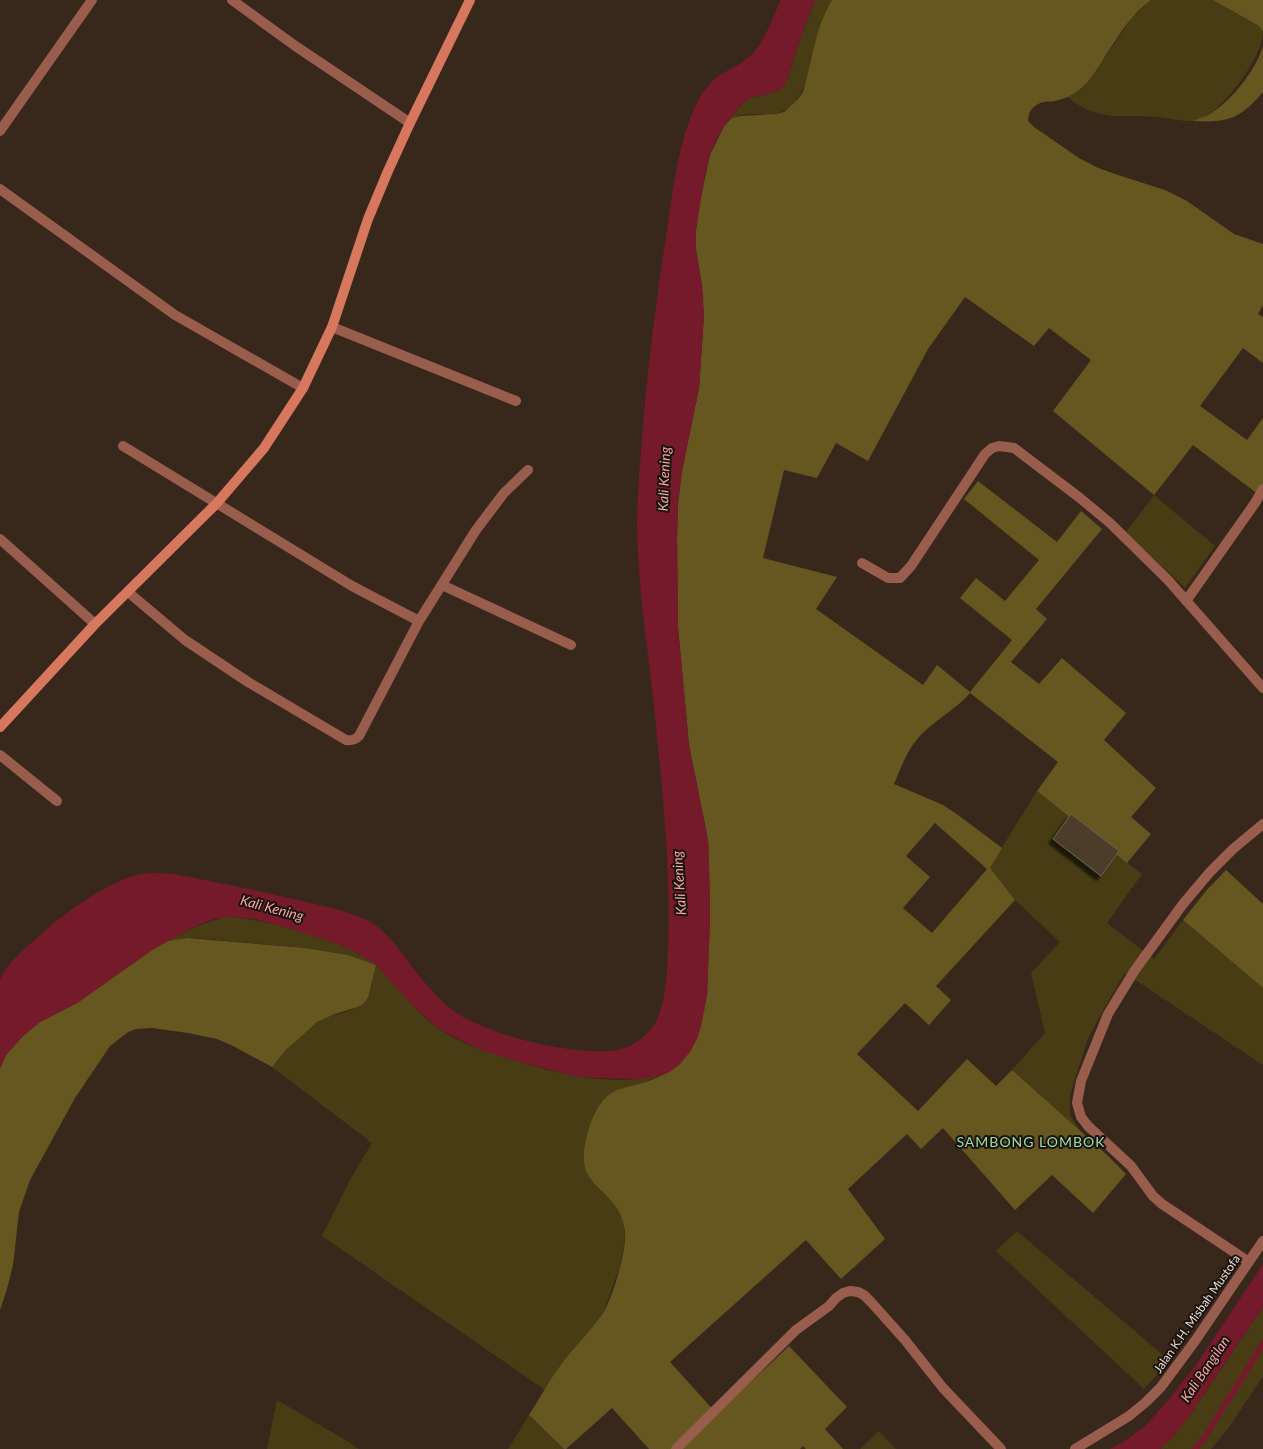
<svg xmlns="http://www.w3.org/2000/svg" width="1263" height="1449" viewBox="0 0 1263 1449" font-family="Lato,sans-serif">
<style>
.green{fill:#473c14}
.forest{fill:#665721;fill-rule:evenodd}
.water{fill:#751a2a}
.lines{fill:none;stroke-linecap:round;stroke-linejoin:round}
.stream{stroke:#751a2a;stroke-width:6}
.building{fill:#4b3e2c;stroke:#6e604e;filter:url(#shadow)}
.street{stroke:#995d4d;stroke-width:10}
.secondary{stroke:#d6775e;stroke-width:10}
.labels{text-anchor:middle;stroke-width:4;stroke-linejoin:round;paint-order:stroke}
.street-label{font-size:12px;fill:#ece0d9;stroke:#1a120c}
.water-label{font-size:14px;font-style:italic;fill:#f5a7ab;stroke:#1a120c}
.neighbourhood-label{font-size:14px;letter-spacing:1px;fill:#99deab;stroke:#1a120c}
</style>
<defs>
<filter id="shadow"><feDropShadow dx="-4.5" dy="4.5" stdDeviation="1" flood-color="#0009"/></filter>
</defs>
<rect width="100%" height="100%" fill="#38271b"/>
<path class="green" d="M 815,0 L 832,0 C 823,15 817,36 812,54 C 806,76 807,96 785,110 C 772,119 748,110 733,118 C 730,120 727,123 724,126 L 741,105 L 750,98 L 778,91 L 784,86 L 792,66 L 797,47 Z
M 1151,0 L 1213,0 L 1259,26 C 1259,27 1263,31 1263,32 C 1263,58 1219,117 1194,121 C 1186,122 1168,118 1159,117 C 1126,115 1096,122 1068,97 L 1082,89 L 1092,77 L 1133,16 Z
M 1154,495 L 1215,546 L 1185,588 L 1126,532 Z
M 1037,791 L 1142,874 L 1107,923 L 1154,959 L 1183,920 L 1263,988 L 1263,1065 L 1125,973 L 1103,1010 L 1087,1041 L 1070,1095 L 1070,1115 L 1081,1132 L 1012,1070 L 1045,1033 L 1031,973 L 1060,942 L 1015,900 L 989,868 Z
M 228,917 C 263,918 351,942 377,966 C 397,985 415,1012 438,1028 C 458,1042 481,1050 503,1057 C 556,1074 616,1090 670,1072 L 640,1084 L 584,1164 L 589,1176 L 620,1210 L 624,1224 L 625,1240 L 620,1266 L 604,1311 L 595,1325 L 560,1365 L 545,1390 L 322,1236 L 351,1178 L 372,1143 L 272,1067 C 285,1052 301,1032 319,1021 C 331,1014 356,1012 365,1002 C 373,992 373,977 375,965 L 348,955 L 305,948 L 208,939 L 187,938 L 167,941 C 187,931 206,921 228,917 Z
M 1017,1231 L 1170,1361 L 1144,1389 L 996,1251 Z
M 1263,1307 L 1263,1376 L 1228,1429 L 1211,1449 L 1160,1449 L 1173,1437 L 1190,1415 Z
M 277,1400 L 349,1442 L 359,1449 L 267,1449 Z
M 529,1415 L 564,1449 L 508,1449 Z
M 879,1431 L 896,1449 L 860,1449 Z"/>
<path class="forest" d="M 832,0 L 1151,0 C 1130,15 1117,38 1103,60 C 1097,69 1091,79 1083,87 C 1075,94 1065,99 1055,101 C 1052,102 1047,101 1044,102 C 1034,104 1028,111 1028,121 L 1034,127 L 1079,158 L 1096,167 L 1115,174 L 1165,190 L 1187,201 L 1234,234 L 1263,244 L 1263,305 L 1258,314 L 1263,317 L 1263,363 L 1243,348 L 1200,406 L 1247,440 L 1263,418 L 1263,498 L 1193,445 L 1154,495 L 1053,411 L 1091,360 L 1049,328 L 1034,346 L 965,297 L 928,349 L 868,461 L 836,443 L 817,478 L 784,470 L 763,558 L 837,577 L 816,609 L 923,685 L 937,665 L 970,692 L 1012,640 L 960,598 L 976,578 L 1005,601 L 1039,560 L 964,499 L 978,481 L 1057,542 L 1081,511 L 1102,529 L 1036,609 L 1047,619 L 1011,662 L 1039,684 L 1062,658 L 1126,713 L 1104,740 L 1156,788 L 1131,817 L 1151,834 L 1127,863 L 1037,791 L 1058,762 L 970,693 C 956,709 940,717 925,731 C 909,745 902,765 894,784 L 943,805 L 958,815 L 1002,848 L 990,868 L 1015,900 L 936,986 L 951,1000 L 929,1025 L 905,1003 L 857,1054 L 918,1111 L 967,1059 L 996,1086 L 1012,1070 L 1106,1154 L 1126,1174 L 1093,1213 L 1052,1175 L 1015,1210 L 943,1128 L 921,1149 L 907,1134 L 848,1189 L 885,1239 L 841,1279 L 806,1240 L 670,1362 L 717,1414 L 789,1346 L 847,1407 L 825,1429 L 843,1449 L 806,1449 L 803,1446 L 800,1449 L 649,1449 L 612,1408 L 566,1449 L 564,1449 L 529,1415 C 540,1398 550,1379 562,1363 C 575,1346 591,1331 603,1313 C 613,1296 623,1261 625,1241 C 628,1197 588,1192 584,1163 C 583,1150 586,1137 590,1125 C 594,1114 600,1101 610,1094 C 618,1088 629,1087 639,1084 C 654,1080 667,1074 680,1064 L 707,996 L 710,917 L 709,864 L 708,840 L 689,745 L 678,627 L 677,538 L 678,504 L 682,471 L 699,388 L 704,316 L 702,286 L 696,249 L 696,230 L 700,201 L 710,155 L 724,126 L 732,118 L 740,116 L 776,114 L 784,112 L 798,99 L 803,92 C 812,61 815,28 832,0 ZM 935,823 L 987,869 L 932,933 L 903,908 L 930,877 L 906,856 Z
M 1213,0 L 1263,0 L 1263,32 L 1259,26 Z
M 1263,46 L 1263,92 C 1240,119 1228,123 1193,121 C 1198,119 1203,117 1208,115 C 1230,103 1256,70 1263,46 Z
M 1226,870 L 1263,904 L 1263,988 L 1183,920 L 1206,891 Z
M 187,938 L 305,948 L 348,955 L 376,965 L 369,995 L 366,1001 L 362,1005 L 355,1008 L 335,1014 L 317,1022 L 286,1050 L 272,1067 L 233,1046 L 217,1039 L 188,1033 L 152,1028 L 136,1029 L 128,1032 L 110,1046 L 75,1098 L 30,1180 L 19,1212 L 13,1265 L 7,1289 L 0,1310 L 0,1068 L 6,1055 L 23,1036 L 40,1022 L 77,1003 L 152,950 L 167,941 Z"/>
<path class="water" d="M 781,0 L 815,0 L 797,47 L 788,78 L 784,86 L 778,91 L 750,98 L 741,105 L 724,126 L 717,138 L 710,155 L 705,174 L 696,230 L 696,249 L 702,286 L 704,316 L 699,388 L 682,471 L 678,504 L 677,538 L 678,627 L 689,745 L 708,840 L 709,864 L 710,917 L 707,996 L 702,1022 L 698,1037 L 690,1052 L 680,1064 L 670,1072 L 658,1076 L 639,1079 L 596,1078 L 574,1076 L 519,1062 L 484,1051 L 462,1041 L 439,1029 L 412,1005 L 376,965 L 359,954 L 338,944 L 295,930 L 255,919 L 228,917 L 214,919 L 190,929 L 152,950 L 77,1003 L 40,1022 L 23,1036 L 6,1055 L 0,1068 C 0,1049 0,1029 0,1010 C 0,1001 0,990 0,981 C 3,966 25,949 37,938 C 61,915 101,886 133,876 C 158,869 184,876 209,881 C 237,886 265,892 293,899 C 318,905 344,909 367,920 C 385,930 395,944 407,960 C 418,975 431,991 445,1004 C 477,1034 574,1057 617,1050 C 627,1048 635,1044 643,1037 C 651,1031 656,1023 659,1014 C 667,994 667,969 668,948 C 671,877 664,807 657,737 C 651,667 638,597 637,527 C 637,501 639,476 641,450 C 646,383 654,316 664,250 C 671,206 677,140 698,101 C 703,90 713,79 723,73 C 732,68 741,64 748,58 C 764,45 772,18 781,0 Z
M 1263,1264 L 1263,1307 L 1190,1415 L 1173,1437 L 1160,1449 L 1110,1449 L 1125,1441 L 1146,1425 L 1171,1397 L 1196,1365 Z"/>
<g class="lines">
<path class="stream" d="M 1195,1449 L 1205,1437 L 1263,1344"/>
</g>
<path class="building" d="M 1071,814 L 1119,851 L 1101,876 L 1053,839 Z"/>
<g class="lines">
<path class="street" d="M 232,0 L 294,45 L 410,123
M 0,131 L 92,0
M 0,189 L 175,315 L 303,388
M 332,327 L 516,401
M 123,446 L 352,586 L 419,621 L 359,736 C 355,740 352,741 346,740 L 248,682 L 185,640 L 128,592
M 0,539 L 95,624
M 862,563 L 888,578 L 900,578 L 911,566 L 985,454 L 992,448 L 999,446 L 1014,448 L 1080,498 L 1110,523 L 1168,580 L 1263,688
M 442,585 L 571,645
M 1186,601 L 1255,503 L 1263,489
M 419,621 L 476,530 L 504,493 L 528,470
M 0,755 L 57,801
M 1249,1262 L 1162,1204 L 1153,1196 L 1131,1166 L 1088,1126 L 1081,1117 L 1077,1103 L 1081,1081 L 1108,1014 L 1135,970 L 1183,904 L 1210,872 L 1233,849 L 1263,824
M 676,1449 L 796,1330 L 829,1306 L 836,1298 L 843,1293 L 850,1291 L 858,1292 L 864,1295 L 871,1302 L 905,1340 L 943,1388 L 1001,1449
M 1075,1449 L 1129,1416 L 1146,1402 L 1161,1387 L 1195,1341 L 1263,1241"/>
<path class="secondary" d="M 0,727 L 95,624 L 217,503 L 264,448 L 303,388 L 332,327 L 368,219 L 388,171 L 410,123 L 470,0"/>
</g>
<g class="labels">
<g class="street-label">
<text transform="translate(1197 1314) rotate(-55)" y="4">Jalan K.H. Misbah Mustofa</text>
</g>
<g class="water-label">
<text transform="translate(664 479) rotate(-88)" y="5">Kali Kening</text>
<text transform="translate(679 883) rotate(-94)" y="5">Kali Kening</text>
<text transform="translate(272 908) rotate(15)" y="5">Kali Kening</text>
<text transform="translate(1205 1369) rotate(-56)" y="5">Kali Bangilan</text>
</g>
<g class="neighbourhood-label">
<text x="1031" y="1147">SAMBONG LOMBOK</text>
</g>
</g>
</svg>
